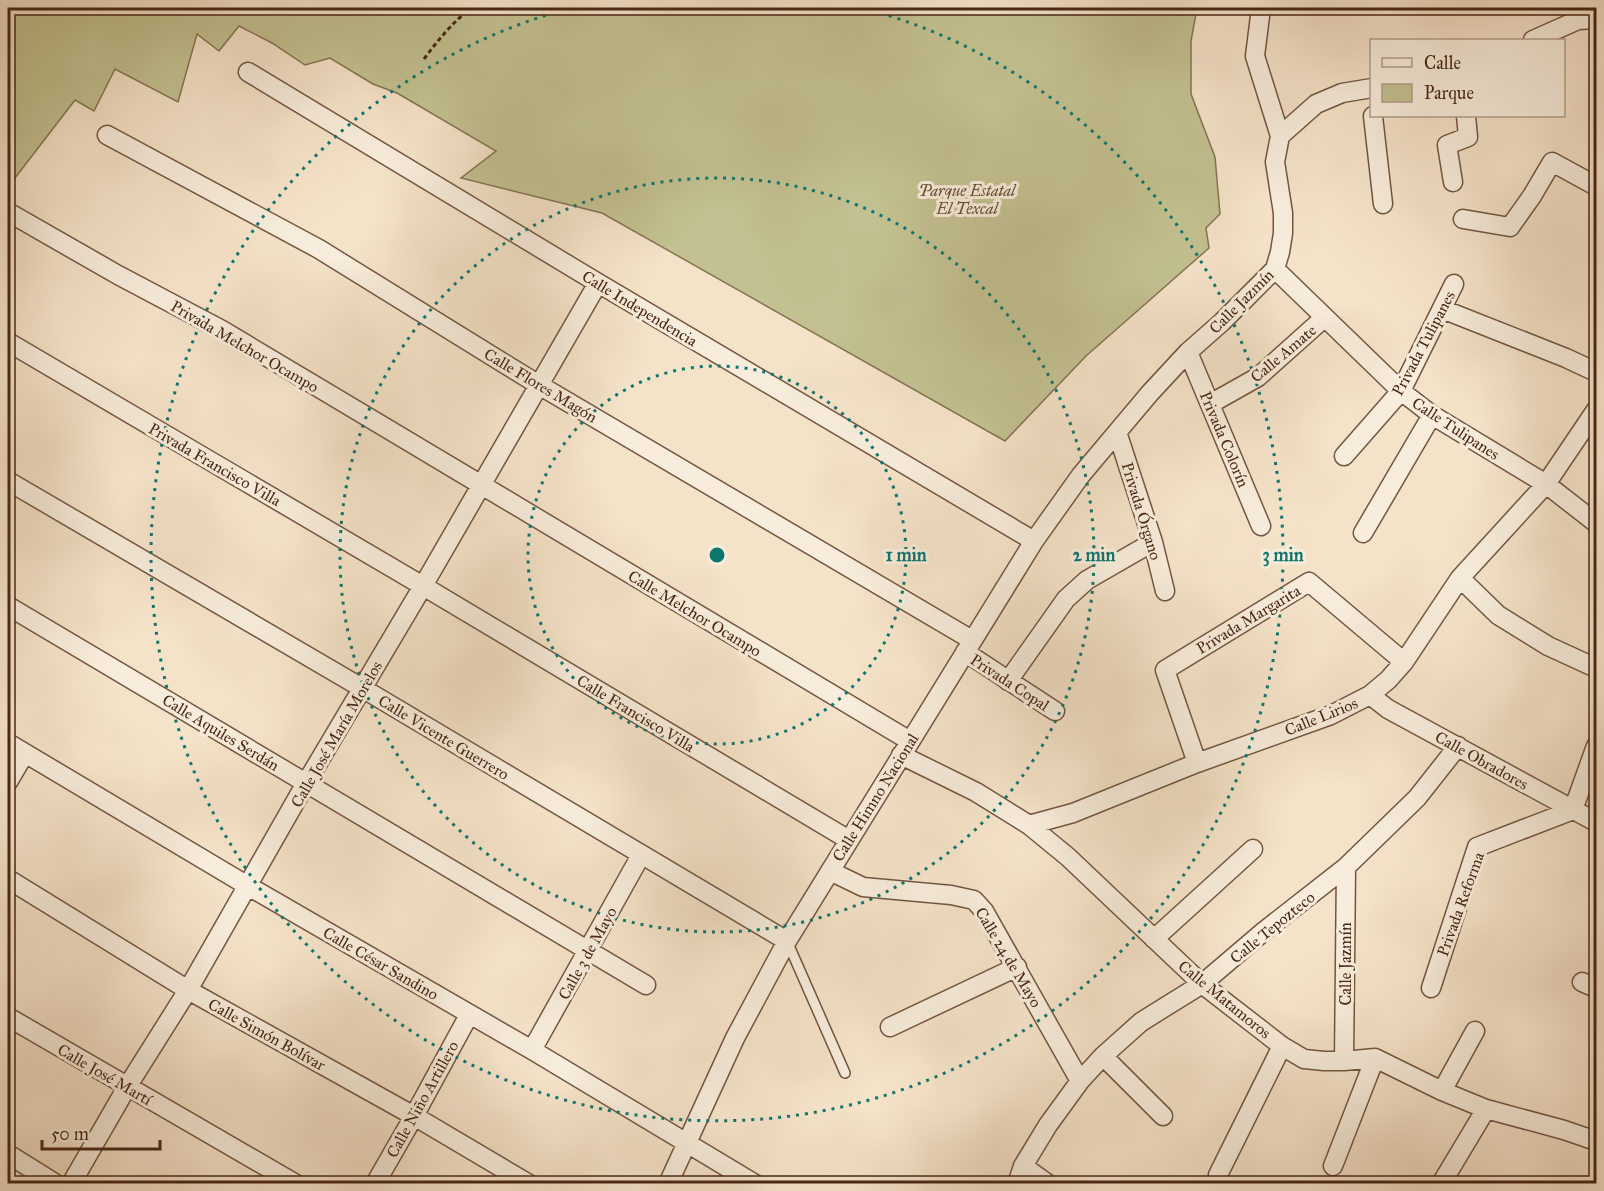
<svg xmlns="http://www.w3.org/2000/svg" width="1604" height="1191" viewBox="0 0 1604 1191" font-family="'IM FELL Great Primer',serif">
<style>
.green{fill:#c3c191;stroke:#867453;stroke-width:1.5}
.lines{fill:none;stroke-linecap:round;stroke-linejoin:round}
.service-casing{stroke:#735642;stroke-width:12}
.minor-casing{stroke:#735642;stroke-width:21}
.path{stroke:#482715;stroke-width:3;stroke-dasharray:4.5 3;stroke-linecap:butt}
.service{stroke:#f8eddc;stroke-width:9}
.minor{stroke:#f8eddc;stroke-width:18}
.ring{fill:none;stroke:#0f766e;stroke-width:3;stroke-dasharray:3 6}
.labels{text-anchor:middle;stroke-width:6;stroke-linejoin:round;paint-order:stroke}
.park-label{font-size:16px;font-style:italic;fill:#674e34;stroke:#f8eddc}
.street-label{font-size:16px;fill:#482715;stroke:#f8eddc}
.centre{fill:#0f766e;stroke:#f8eddc;stroke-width:3}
.ring-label{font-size:18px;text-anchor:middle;font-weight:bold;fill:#0f766e;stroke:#f8eddc;stroke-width:6;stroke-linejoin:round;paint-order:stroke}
</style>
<rect width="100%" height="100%" fill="#f5e3c9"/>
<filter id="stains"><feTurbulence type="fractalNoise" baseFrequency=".00333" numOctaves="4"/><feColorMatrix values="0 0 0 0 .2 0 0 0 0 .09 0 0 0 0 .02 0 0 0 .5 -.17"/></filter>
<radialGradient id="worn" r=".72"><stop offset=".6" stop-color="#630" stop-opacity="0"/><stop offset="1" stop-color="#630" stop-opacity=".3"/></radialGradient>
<path class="green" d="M 8,8 L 1197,8 L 1191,41 L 1191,94 L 1215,157 L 1220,214 L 1206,228 L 1209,248 L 1086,356 L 1005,441 L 602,213 L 461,178 L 496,151 L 397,93 L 373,84 L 330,58 L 305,65 L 272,43 L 239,26 L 219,51 L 197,34 L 178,102 L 115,69 L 94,111 L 75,100 L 8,187 Z"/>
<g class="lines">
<defs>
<path id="service" d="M 787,941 L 845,1073"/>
<path id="minor" d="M 1261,8 L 1255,56 L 1280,136
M 1533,40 L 1578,20 L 1596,19
M 248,72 L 598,283 L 1034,541
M 1373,116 L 1383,204
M 107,135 L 319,249 L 539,385 L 972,640
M 1453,182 L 1447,145 L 1468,137 L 1466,116
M 8,212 L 118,275 L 222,330 L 910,741
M 1463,219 L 1510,227 L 1532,196 L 1552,162 L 1596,186
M 1275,269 L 1401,391 L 1432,415 L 1546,484 L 1596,523
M 1442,309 L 1566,358 L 1596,372
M 8,342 L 423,586 L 849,840
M 1188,352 L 1261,526
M 1210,404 L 1258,377 L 1324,318
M 1117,432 L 1153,542 L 1165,591
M 1344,456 L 1401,391 L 1454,284
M 8,481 L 362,688 L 787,941
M 1363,533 L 1432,415
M 1460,578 L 1498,615 L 1548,646 L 1596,668
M 8,606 L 646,985
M 965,652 L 1055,711
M 1008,681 L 1066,599 L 1087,580 L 1153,542
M 1370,695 L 1388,709 L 1596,822
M 8,743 L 248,886 L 532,1050 L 755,1184
M 901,755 L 976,792 L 1029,825 L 1068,857 L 1202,984 L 1282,1046 L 1304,1059 L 1324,1061 L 1344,1061 L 1375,1058 L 1442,1091 L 1486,1109 L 1564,1130 L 1596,1141
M 1197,763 L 1165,670 L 1309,582 L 1404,662
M 8,782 L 25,753
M 1029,825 L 1073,813 L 1197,763 L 1331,715 L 1370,695 L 1388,680 L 1404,662 L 1460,578 L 1546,484 L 1596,410
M 830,871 L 863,887 L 951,895 L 974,900 L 984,911 L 1080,1081
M 8,879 L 188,990 L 414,1116 L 529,1184
M 1154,939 L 1253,849
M 1582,982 L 1596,988
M 1431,988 L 1477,847 L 1573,810 L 1596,746
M 8,1017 L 296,1184
M 890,1027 L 1017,967
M 532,1050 L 641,855
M 1103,1056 L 1163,1116
M 1344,1061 L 1346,867
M 1442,1091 L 1475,1031
M 8,1154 L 56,1184
M 1023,1166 L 1048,1184
M 1333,1166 L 1375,1058
M 1218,1175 L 1282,1046
M 71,1184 L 127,1087 L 188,990 L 306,783 L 423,586 L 598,283
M 375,1184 L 414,1116 L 469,1015
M 668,1184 L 735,1038 L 787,941 L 1034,541 L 1081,475 L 1150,393 L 1188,352 L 1222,322 L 1275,269 L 1280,252 L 1283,233 L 1283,213 L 1275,162 L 1280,136 L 1316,104 L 1342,93 L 1372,88
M 1017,1184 L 1023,1166 L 1048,1125 L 1080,1081 L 1103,1056 L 1141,1022 L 1202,984 L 1263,932 L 1346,867 L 1417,798 L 1458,746
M 1441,1184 L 1486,1109"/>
</defs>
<use href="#service" class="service-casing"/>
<use href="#minor" class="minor-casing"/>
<path class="path" d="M 424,59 C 438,40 453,22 471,8"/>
<use href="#service" class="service"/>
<use href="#minor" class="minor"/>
</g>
<g class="ring">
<circle cx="717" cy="555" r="189"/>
<circle cx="717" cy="555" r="377"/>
<path d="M863 8A566 566 0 1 1 571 8"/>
</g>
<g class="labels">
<g class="park-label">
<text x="967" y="196">Parque Estatal<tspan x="967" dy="18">El Texcal</tspan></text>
</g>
<g class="street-label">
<text transform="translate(1241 301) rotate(-45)" y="6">Calle Jazmín</text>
<text transform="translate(640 308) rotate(31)" y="6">Calle Independencia</text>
<text transform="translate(1423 343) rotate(-62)" y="6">Privada Tulipanes</text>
<text transform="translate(245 346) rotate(30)" y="6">Privada Melchor Ocampo</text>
<text transform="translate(1283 353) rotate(-40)" y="6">Calle Amate</text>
<text transform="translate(541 385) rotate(31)" y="6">Calle Flores Magón</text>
<text transform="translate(1456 428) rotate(33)" y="6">Calle Tulipanes</text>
<text transform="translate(1225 439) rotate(67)" y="6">Privada Colorín</text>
<text transform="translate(215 464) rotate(30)" y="6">Privada Francisco Villa</text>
<text transform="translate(1142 511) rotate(73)" y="6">Privada Órgano</text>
<text transform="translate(695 613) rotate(31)" y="6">Calle Melchor Ocampo</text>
<text transform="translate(1248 619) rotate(-31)" y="6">Privada Margarita</text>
<text transform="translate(1010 682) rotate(33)" y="6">Privada Copal</text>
<text transform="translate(636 713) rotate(31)" y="6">Calle Francisco Villa</text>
<text transform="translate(1321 716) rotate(-22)" y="6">Calle Lirios</text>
<text transform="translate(221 732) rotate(31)" y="6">Calle Aquiles Serdán</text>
<text transform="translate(336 734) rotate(-60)" y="6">Calle José María Morelos</text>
<text transform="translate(444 737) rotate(31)" y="6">Calle Vicente Guerrero</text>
<text transform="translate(1482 760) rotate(29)" y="6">Calle Obradores</text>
<text transform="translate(875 797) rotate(-58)" y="6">Calle Himno Nacional</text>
<text transform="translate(1460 904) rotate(-70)" y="6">Privada Reforma</text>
<text transform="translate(1272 927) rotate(-39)" y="6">Calle Tepozteco</text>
<text transform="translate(587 953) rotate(-61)" y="6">Calle 3 de Mayo</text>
<text transform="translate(1009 957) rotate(59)" y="6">Calle 24 de Mayo</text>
<text transform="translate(381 963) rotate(30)" y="6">Calle César Sandino</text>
<text transform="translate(1345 964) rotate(-90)" y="6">Calle Jazmín</text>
<text transform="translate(1225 999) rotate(39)" y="6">Calle Matamoros</text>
<text transform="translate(267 1034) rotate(29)" y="6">Calle Simón Bolívar</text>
<text transform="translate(105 1074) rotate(30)" y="6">Calle José Martí</text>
<text transform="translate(422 1099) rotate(-61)" y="6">Calle Niño Artillero</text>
</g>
</g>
<circle cx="717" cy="555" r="9" class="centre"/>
<g class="ring-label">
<text x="906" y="561">1 min</text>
<text x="1094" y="561">2 min</text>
<text x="1283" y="561">3 min</text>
</g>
<rect width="1604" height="1191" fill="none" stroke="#f5e3c9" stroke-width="30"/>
<rect x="9" y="9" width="1586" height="1173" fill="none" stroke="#482715" stroke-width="3"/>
<rect x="15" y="15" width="1574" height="1161" fill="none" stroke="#482715" stroke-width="1.5"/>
<rect x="1370" y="39" width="195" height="78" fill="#f8eddc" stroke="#b29e8c" stroke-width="1.5"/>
<rect x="1382" y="58" width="30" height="9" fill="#f8eddc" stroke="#b29e8c" stroke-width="1.5"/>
<text x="1424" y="69" font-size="18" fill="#482715">Calle</text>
<rect x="1382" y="84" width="30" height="18" fill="#c3c191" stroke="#b29e8c" stroke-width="1.5"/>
<text x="1424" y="99" font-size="18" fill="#482715">Parque</text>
<path d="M42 1140v9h118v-9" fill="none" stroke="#482715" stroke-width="3"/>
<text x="51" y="1140" font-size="18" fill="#482715" stroke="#f8eddc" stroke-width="4.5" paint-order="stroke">50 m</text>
<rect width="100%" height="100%" filter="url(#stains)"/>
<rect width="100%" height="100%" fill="url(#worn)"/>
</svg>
